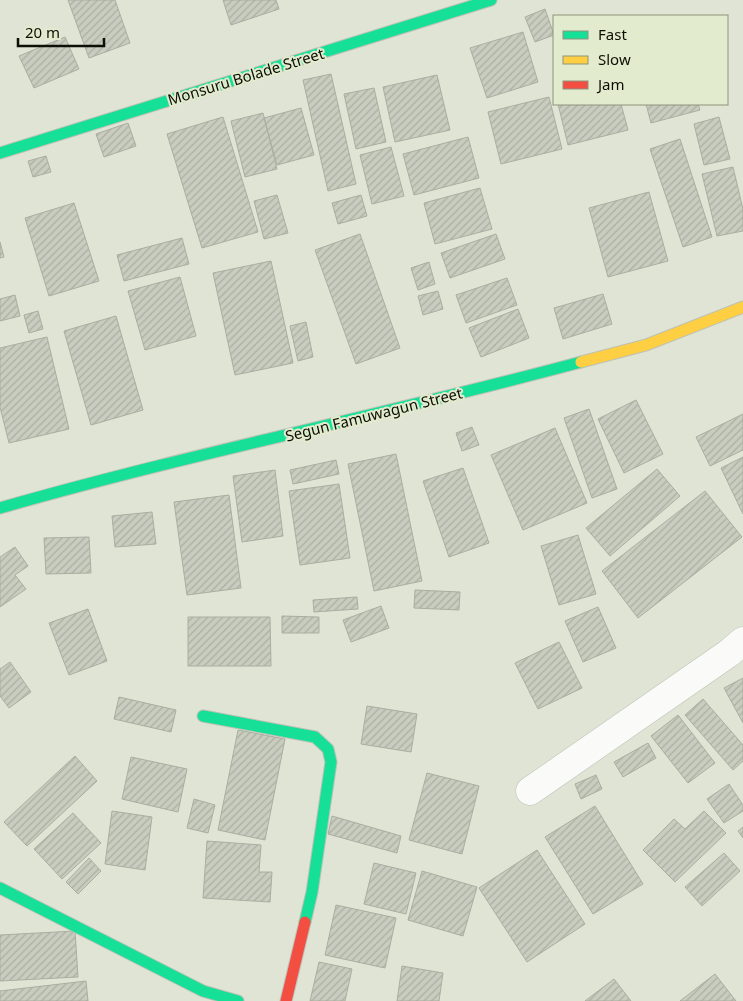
<svg xmlns="http://www.w3.org/2000/svg" width="743" height="1001" viewBox="0 0 743 1001" font-family="'Noto Sans',sans-serif">
<style>
.building{fill:url(#building-hatch);stroke:#aaaea1}
.lines{fill:none;stroke-linecap:round;stroke-linejoin:round}
.street-casing{stroke:#bdc1b5;stroke-width:29}
.fast-casing{stroke:#bdc1b5;stroke-width:13}
.slow-casing{stroke:#bdc1b5;stroke-width:13}
.jam-casing{stroke:#bdc1b5;stroke-width:13}
.street{stroke:#fafbf9;stroke-width:28}
.fast{stroke:#16e098;stroke-width:11}
.slow{stroke:#ffcf43;stroke-width:11}
.jam{stroke:#f24e42;stroke-width:11}
.labels{text-anchor:middle;stroke-width:4;stroke-linejoin:round;paint-order:stroke}
.street-label{font-size:15px;fill:#0d0f06;stroke:#e2ebcd}
</style>
<defs>
<pattern id="building-hatch" width="6" height="6" patternUnits="userSpaceOnUse" patternTransform="scale(1.25)"><rect width="6" height="6" fill="#c9cdbf"/><path d="M-1 1l2-2M0 6l6-6M5 7l2-2" fill="none" stroke="#abafa3"/></pattern>
</defs>
<rect width="100%" height="100%" fill="#dfe4d4"/>
<path class="building" d="M 68,0 L 115,0 L 130,43 L 89,58 Z
M 223,0 L 276,0 L 279,9 L 231,25 Z
M 545,9 L 554,35 L 535,42 L 525,17 Z
M 523,32 L 538,82 L 487,98 L 470,48 Z
M 65,37 L 79,69 L 34,88 L 19,56 Z
M 331,74 L 356,184 L 328,191 L 303,80 Z
M 437,75 L 450,130 L 395,142 L 383,87 Z
M 374,88 L 386,142 L 356,149 L 344,94 Z
M 549,97 L 562,149 L 501,164 L 488,112 Z
M 558,104 L 621,104 L 628,130 L 568,145 Z
M 646,104 L 698,104 L 700,110 L 651,123 Z
M 301,108 L 314,155 L 277,165 L 264,118 Z
M 263,113 L 277,169 L 245,177 L 231,121 Z
M 223,117 L 258,232 L 202,248 L 167,134 Z
M 719,117 L 730,159 L 704,165 L 694,124 Z
M 128,123 L 136,146 L 104,157 L 96,134 Z
M 468,137 L 479,178 L 414,195 L 403,154 Z
M 680,139 L 712,237 L 683,247 L 650,149 Z
M 391,147 L 404,196 L 372,204 L 360,155 Z
M 46,156 L 51,172 L 33,177 L 28,161 Z
M 733,167 L 743,209 L 743,231 L 717,236 L 702,174 Z
M 480,188 L 492,229 L 435,244 L 424,203 Z
M 649,192 L 668,261 L 608,277 L 589,208 Z
M 277,195 L 288,233 L 264,239 L 254,201 Z
M 361,195 L 367,216 L 338,224 L 332,203 Z
M 74,203 L 99,281 L 49,296 L 25,218 Z
M 360,234 L 400,348 L 356,364 L 315,250 Z
M 496,234 L 505,259 L 450,278 L 441,253 Z
M 182,238 L 189,264 L 124,281 L 117,255 Z
M 0,242 L 4,257 L 0,258 Z
M 271,261 L 293,363 L 235,375 L 213,273 Z
M 429,262 L 435,284 L 418,290 L 411,268 Z
M 180,277 L 196,336 L 145,350 L 128,291 Z
M 507,278 L 517,305 L 466,323 L 456,295 Z
M 438,291 L 443,309 L 423,315 L 418,296 Z
M 603,294 L 612,324 L 563,339 L 554,308 Z
M 15,295 L 20,316 L 0,321 L 0,299 Z
M 518,309 L 529,338 L 481,357 L 469,328 Z
M 38,311 L 43,329 L 29,333 L 24,315 Z
M 116,316 L 143,410 L 91,425 L 64,331 Z
M 306,322 L 313,357 L 298,361 L 290,326 Z
M 47,337 L 69,429 L 9,443 L 0,407 L 0,348 Z
M 636,400 L 663,454 L 624,473 L 598,419 Z
M 589,409 L 617,489 L 592,498 L 564,418 Z
M 743,414 L 743,450 L 710,466 L 696,437 Z
M 472,427 L 479,445 L 462,451 L 456,433 Z
M 555,428 L 587,503 L 523,530 L 491,455 Z
M 396,454 L 422,581 L 374,591 L 348,464 Z
M 743,457 L 743,514 L 721,468 Z
M 336,460 L 339,474 L 293,484 L 290,470 Z
M 463,468 L 489,543 L 449,557 L 423,481 Z
M 657,469 L 680,496 L 610,556 L 586,528 Z
M 275,470 L 283,536 L 242,542 L 233,476 Z
M 339,484 L 350,558 L 300,565 L 289,491 Z
M 705,491 L 742,537 L 638,618 L 602,571 Z
M 229,495 L 241,588 L 187,595 L 174,502 Z
M 152,512 L 156,544 L 115,547 L 112,516 Z
M 578,535 L 596,594 L 559,605 L 541,546 Z
M 89,537 L 91,573 L 46,574 L 44,538 Z
M 15,547 L 28,566 L 15,575 L 26,589 L 0,607 L 0,557 Z
M 415,590 L 460,592 L 459,610 L 414,608 Z
M 357,597 L 358,609 L 314,612 L 313,600 Z
M 381,606 L 389,628 L 351,642 L 343,620 Z
M 598,607 L 616,648 L 583,662 L 565,621 Z
M 88,609 L 107,661 L 69,675 L 49,623 Z
M 282,616 L 319,617 L 319,633 L 282,633 Z
M 188,617 L 270,617 L 271,666 L 188,666 Z
M 559,642 L 582,688 L 538,709 L 515,663 Z
M 10,662 L 31,692 L 9,708 L 0,696 L 0,669 Z
M 743,678 L 743,723 L 724,688 Z
M 119,697 L 176,710 L 171,732 L 114,719 Z
M 703,699 L 743,745 L 743,761 L 733,770 L 685,715 Z
M 367,706 L 417,714 L 411,752 L 361,744 Z
M 678,715 L 715,763 L 688,783 L 651,736 Z
M 238,730 L 285,739 L 265,840 L 218,830 Z
M 648,743 L 656,758 L 623,777 L 614,762 Z
M 75,756 L 97,781 L 27,846 L 4,822 Z
M 131,757 L 187,769 L 178,812 L 122,799 Z
M 427,773 L 479,786 L 462,854 L 409,840 Z
M 596,775 L 602,789 L 581,799 L 575,784 Z
M 729,784 L 743,805 L 743,811 L 724,823 L 707,799 Z
M 194,799 L 215,805 L 208,833 L 187,828 Z
M 595,806 L 643,884 L 593,914 L 545,837 Z
M 112,811 L 152,817 L 145,870 L 105,864 Z
M 704,811 L 726,833 L 675,882 L 643,850 L 674,819 L 685,829 Z
M 73,813 L 101,843 L 62,879 L 34,849 Z
M 332,816 L 401,836 L 397,853 L 328,834 Z
M 743,827 L 743,838 L 738,831 Z
M 207,841 L 261,845 L 259,872 L 272,872 L 270,902 L 203,898 Z
M 537,850 L 585,924 L 527,962 L 479,888 Z
M 724,853 L 740,871 L 702,906 L 685,887 Z
M 89,858 L 101,871 L 78,894 L 66,882 Z
M 374,863 L 416,873 L 406,914 L 364,904 Z
M 422,871 L 477,887 L 463,936 L 408,920 Z
M 336,905 L 396,918 L 385,968 L 325,955 Z
M 75,931 L 78,977 L 0,981 L 0,935 Z
M 319,962 L 352,969 L 345,1001 L 310,1001 Z
M 402,966 L 443,973 L 439,1001 L 397,1001 Z
M 715,974 L 736,1001 L 680,1001 Z
M 614,979 L 631,1001 L 585,1001 Z
M 86,981 L 88,1001 L 0,1001 L 0,991 Z"/>
<g class="lines">
<defs>
<path id="street" d="M 530,791 L 729,653 L 743,641"/>
<path id="fast" d="M 0,153 L 491,0
M 0,508 C 192,453 388,414 581,362
M 203,716 L 315,737 L 328,749 L 331,762 L 312,892 L 305,922
M 0,888 L 203,991 L 238,1001"/>
<path id="slow" d="M 581,362 L 646,345 L 743,307"/>
<path id="jam" d="M 286,1001 L 305,922"/>
</defs>
<use href="#street" class="street-casing"/>
<use href="#fast" class="fast-casing"/>
<use href="#slow" class="slow-casing"/>
<use href="#jam" class="jam-casing"/>
<use href="#street" class="street"/>
<use href="#fast" class="fast"/>
<use href="#slow" class="slow"/>
<use href="#jam" class="jam"/>
</g>
<g class="labels">
<g class="street-label">
<text transform="translate(246 77) rotate(-17)" y="5">Monsuru Bolade Street</text>
<text transform="translate(374 415) rotate(-14)" y="5">Segun Famuwagun Street</text>
</g>
</g>
<rect x="553" y="15" width="175" height="90" fill="#e2ebcd" stroke="#8d937d"/>
<rect x="563" y="31" width="25" height="8" fill="#16e098" stroke="#8d937d"/>
<text x="598" y="40" font-size="15" fill="#0d0f06">Fast</text>
<rect x="563" y="56" width="25" height="8" fill="#ffcf43" stroke="#8d937d"/>
<text x="598" y="65" font-size="15" fill="#0d0f06">Slow</text>
<rect x="563" y="81" width="25" height="8" fill="#f24e42" stroke="#8d937d"/>
<text x="598" y="90" font-size="15" fill="#0d0f06">Jam</text>
<path d="M18 38v8h86v-8" fill="none" stroke="#0d0f06" stroke-width="2.5"/>
<text x="25" y="38" font-size="15" fill="#0d0f06" stroke="#e2ebcd" stroke-width="4" paint-order="stroke">20 m</text>
</svg>
